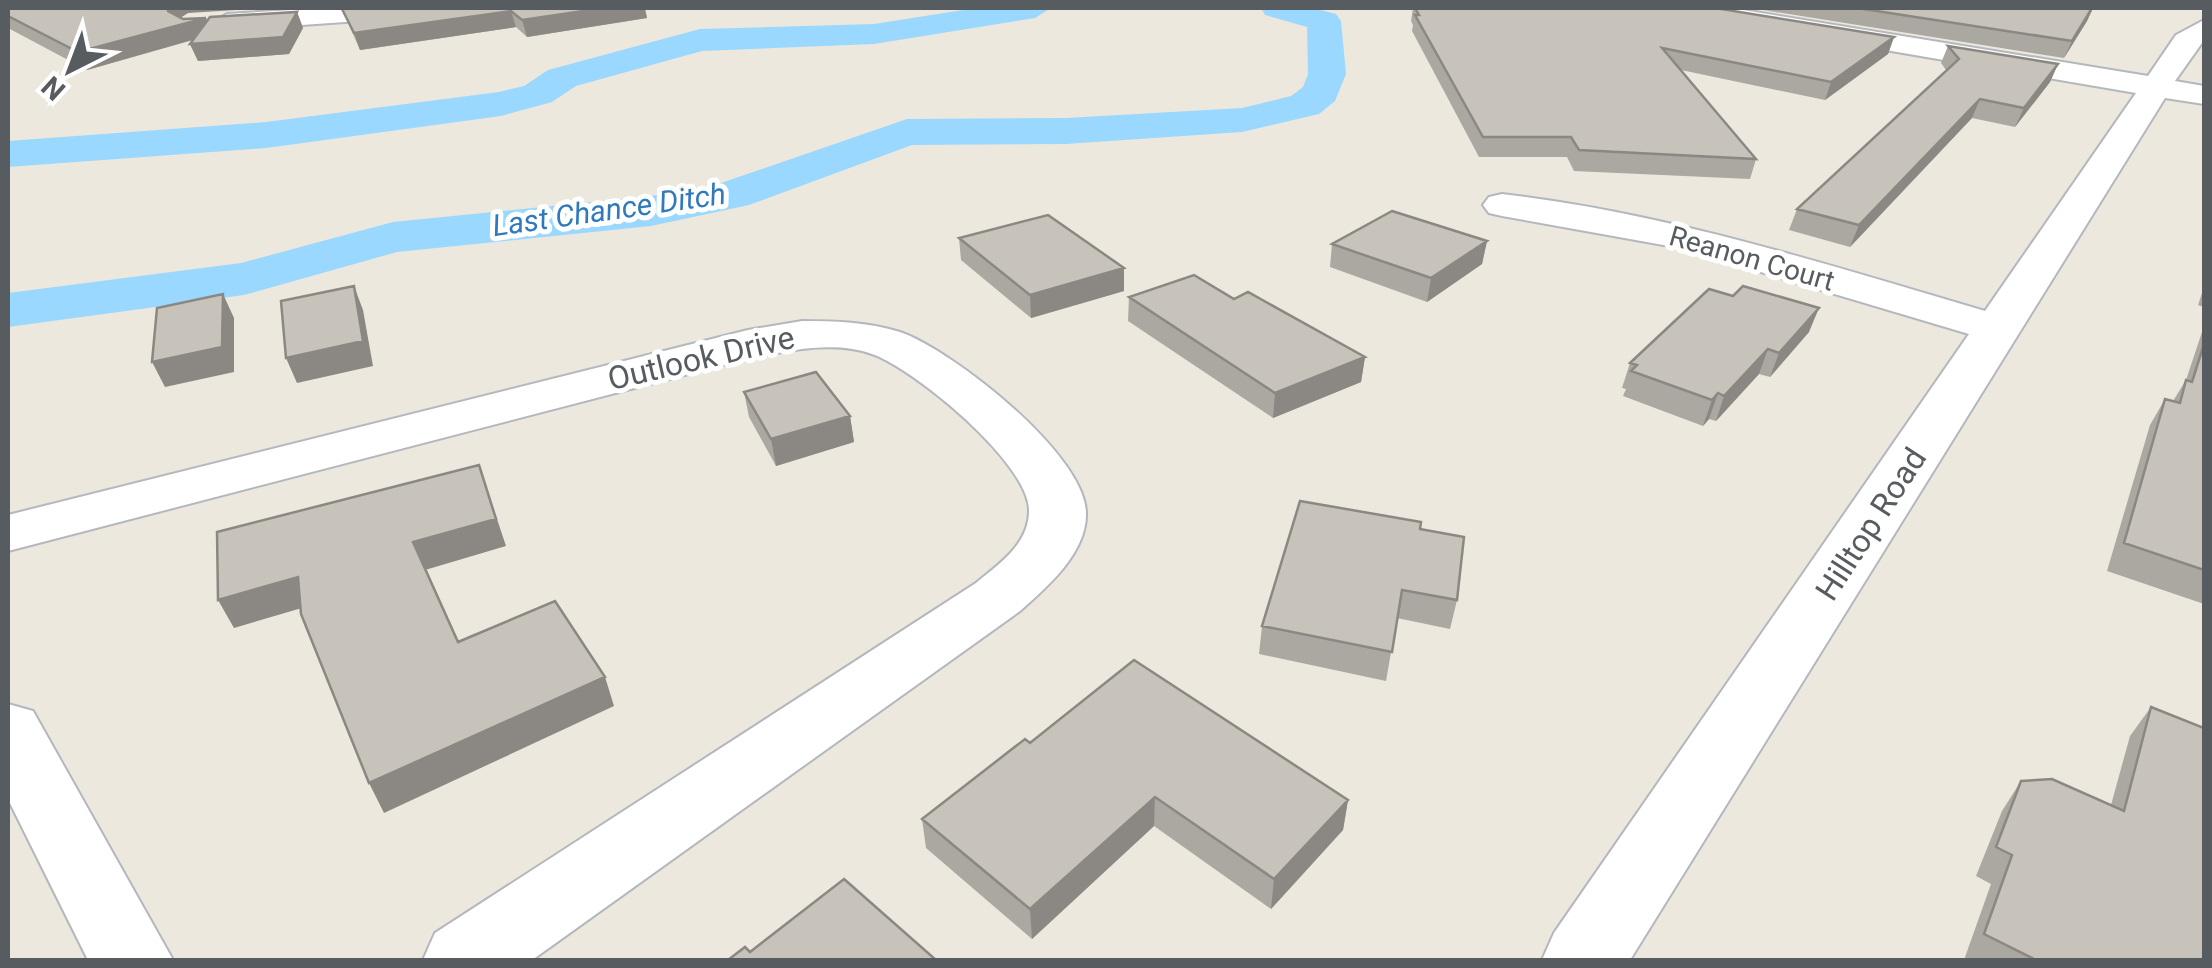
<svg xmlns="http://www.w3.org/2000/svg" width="2212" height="968" viewBox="0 0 2212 968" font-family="Roboto,sans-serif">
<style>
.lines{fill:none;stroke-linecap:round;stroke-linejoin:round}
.canal{fill:#9bd8ff;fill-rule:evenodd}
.street-casing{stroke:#b4b7bd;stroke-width:4}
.street{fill:#fff;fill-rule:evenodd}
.wall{fill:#aba8a1}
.shaded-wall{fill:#8b8883}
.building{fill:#c7c3bb;stroke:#8b8883;stroke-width:2.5}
.labels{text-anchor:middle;stroke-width:10;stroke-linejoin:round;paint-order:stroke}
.far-street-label{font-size:28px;fill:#575c61;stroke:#fff}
.far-water-label{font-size:30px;font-style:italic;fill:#3079ba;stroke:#fff}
.street-label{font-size:32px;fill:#575c61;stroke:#fff}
</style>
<rect width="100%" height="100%" fill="#ece8dd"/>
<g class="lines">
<path class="canal" d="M 976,8 L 1051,8 L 1035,18 L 874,44 L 702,51 L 576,86 L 552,102 L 501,116 L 266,148 L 8,167 L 8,141 L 266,122 L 499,92 L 524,86 L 548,70 L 700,29 L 874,24 Z
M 1261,8 L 1313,8 L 1336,14 L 1341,21 L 1346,74 L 1335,101 L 1319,114 L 1242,132 L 1066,144 L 912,145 L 749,205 L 651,226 L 397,252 L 244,295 L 8,327 L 8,293 L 241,263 L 393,222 L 651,196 L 721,183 L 907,119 L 1066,118 L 1242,108 L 1291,96 L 1303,87 L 1308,74 L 1307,27 L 1265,15 Z"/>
<defs>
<path id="street" d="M 325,8 L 446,8 L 433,16 L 227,30 L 214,22 L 227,14 Z
M 1674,8 L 1731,8 L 2148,76 L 2176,35 L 2204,20 L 2204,40 L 2175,81 L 2204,86 L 2204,104 L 2165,98 L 1630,960 L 1542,960 L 1554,933 L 1969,334 L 1680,248 L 1502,216 L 1489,213 L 1483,205 L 1489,197 L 1502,194 C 1668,213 1825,264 1985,311 L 2136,93 L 1687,16 Z
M 802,321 C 835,321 868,322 900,332 C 952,350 1085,454 1086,513 C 1087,553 1047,587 1020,611 L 532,960 L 423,960 L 435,933 L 976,583 C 999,564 1029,544 1029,511 C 1030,464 915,369 872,354 C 833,340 789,351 750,358 L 8,551 L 8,515 L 748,330 Z
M 8,704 L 33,711 L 173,960 L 88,960 L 8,799 Z"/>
</defs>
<use href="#street" class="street-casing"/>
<use href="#street" class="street"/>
</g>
<path class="wall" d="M 8,8 L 188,13 L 180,18 L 207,21 L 297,12 L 303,28 L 289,54 L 198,61 L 190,44 L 193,40 L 87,70 L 8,28 Z
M 366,8 L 652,8 L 645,9 L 647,18 L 527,37 L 516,27 L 360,50 L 342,9 Z
M 1413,8 L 1715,8 L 1894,37 L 1888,54 L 1825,100 L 1681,70 L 1756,159 L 1750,179 L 1574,171 L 1567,157 L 1479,157 L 1412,31 L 1413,25 L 1411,21 Z
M 1751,8 L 2093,8 L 2087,21 L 2064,58 Z
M 1948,46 L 2058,64 L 2050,82 L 2015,127 L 1972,118 L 1850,247 L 1789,230 L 1797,209 L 1946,70 L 1941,63 Z
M 959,238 L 1124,291 L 1031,318 L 961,260 Z
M 1487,241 L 1482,264 L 1427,302 L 1330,267 L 1332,244 Z
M 2204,287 L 2204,307 L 2198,305 Z
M 1129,297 L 1234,299 L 1365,357 L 1361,382 L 1273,418 L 1128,321 Z
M 2204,326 L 2204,604 L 2107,571 L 2150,425 L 2165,399 L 2173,401 L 2186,380 Z
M 1809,332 L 1770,377 L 1759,374 L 1716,421 L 1709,419 L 1703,426 L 1623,396 L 1626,389 L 1622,388 L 1630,363 Z
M 744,392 L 850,416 L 854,442 L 776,466 L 749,417 Z
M 1420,529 L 1457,600 L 1450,629 L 1397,618 L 1386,681 L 1259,654 L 1262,626 Z
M 2151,707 L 2204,960 L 1964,960 L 1991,884 L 1976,876 L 2002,811 L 2021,781 L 2111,805 L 2130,736 Z
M 1030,743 L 1348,800 L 1343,830 L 1271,909 L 1154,826 L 1032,939 L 926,848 L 922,819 Z"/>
<path class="shaded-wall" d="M 168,8 L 270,8 L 188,13 L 175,21 L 206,18 L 213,34 L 87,70 L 78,52 L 168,11 Z
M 604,8 L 652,8 L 645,9 L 647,18 L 527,37 L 522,20 Z
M 2093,8 L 2087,21 L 2064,58 L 2072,41 Z
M 511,11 L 516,27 L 360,50 L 354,33 Z
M 297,12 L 303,28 L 289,54 L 198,61 L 190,44 Z
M 1894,37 L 1888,54 L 1825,100 L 1831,82 Z
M 2058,64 L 2050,82 L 2015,127 L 2024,108 Z
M 1980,99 L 1972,118 L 1850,247 L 1859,225 Z
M 1487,241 L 1482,264 L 1427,302 L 1431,278 Z
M 1124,268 L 1124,291 L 1031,318 L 1030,295 Z
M 354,286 L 363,310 L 373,366 L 297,383 L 286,358 Z
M 223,294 L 234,318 L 234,372 L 165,387 L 152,362 Z
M 1819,308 L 1809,332 L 1770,377 L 1779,353 Z
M 1768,349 L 1759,374 L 1716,421 L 1724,396 Z
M 1365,357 L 1361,382 L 1273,418 L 1275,393 Z
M 1718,393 L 1709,419 L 1703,426 L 1712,400 Z
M 850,416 L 854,442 L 776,466 L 771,439 Z
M 479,465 L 506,546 L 425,570 L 413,542 Z
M 298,577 L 312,605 L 234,628 L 218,600 Z
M 605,677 L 614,706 L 384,813 L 369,783 Z
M 1155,797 L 1154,826 L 1032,939 L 1030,909 Z
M 1348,800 L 1343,830 L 1271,909 L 1274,879 Z"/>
<path class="building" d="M 8,8 L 168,8 L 168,11 L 183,19 L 206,18 L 78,52 L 8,16 Z
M 366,8 L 604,8 L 522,20 L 511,11 L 354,33 L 342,9 Z
M 1415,8 L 1715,8 L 1894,37 L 1831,82 L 1662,48 L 1756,159 L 1579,150 L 1571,137 L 1483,137 L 1415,15 L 1419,15 Z
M 1857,8 L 2092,8 L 2072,41 Z
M 297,12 L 283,37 L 190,44 L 210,17 Z
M 1948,46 L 2058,64 L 2024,108 L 1980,99 L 1859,225 L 1797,209 L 1959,59 Z
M 1392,211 L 1487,241 L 1431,278 L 1332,244 Z
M 1048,215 L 1124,268 L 1030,295 L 959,238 Z
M 1194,275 L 1234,299 L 1248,292 L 1365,357 L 1275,393 L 1129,297 Z
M 354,286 L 363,341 L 286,358 L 281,301 Z
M 1743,286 L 1819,308 L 1779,353 L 1768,349 L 1724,396 L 1718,393 L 1712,400 L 1631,371 L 1637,365 L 1630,363 L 1709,289 L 1733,296 Z
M 223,294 L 222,347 L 152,362 L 157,308 Z
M 2204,344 L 2204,570 L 2124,543 L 2165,399 L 2180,403 L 2186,380 L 2192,382 Z
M 816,372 L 850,416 L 771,439 L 744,392 Z
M 479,465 L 496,519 L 413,542 L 458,642 L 555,601 L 605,677 L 369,783 L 301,614 L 298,577 L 218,600 L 217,532 Z
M 1300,501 L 1421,522 L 1420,529 L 1464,537 L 1457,600 L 1402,590 L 1392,652 L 1262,626 Z
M 1134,660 L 1348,800 L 1274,879 L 1155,797 L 1030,909 L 922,819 L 1025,739 L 1030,743 Z
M 2151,707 L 2204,728 L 2204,960 L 2036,960 L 1984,934 L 2012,855 L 1996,847 L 2021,781 L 2052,779 L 2124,811 Z
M 844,879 L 936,960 L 728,960 L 745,947 L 750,952 Z"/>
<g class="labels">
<g class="far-street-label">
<text transform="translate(1752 258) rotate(16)" y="10">Reanon Court</text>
</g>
<g class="far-water-label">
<text transform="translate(609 210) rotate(-8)" y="10">Last Chance Ditch</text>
</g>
<g class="street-label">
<text transform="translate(701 358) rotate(-13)" y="11">Outlook Drive</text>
<text transform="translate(1871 524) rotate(-57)" y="11">Hilltop Road</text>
</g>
</g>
<rect width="2212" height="968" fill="none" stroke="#575c61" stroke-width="20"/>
<g transform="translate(70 70) rotate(222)" stroke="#ffffff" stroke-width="8" paint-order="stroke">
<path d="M0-8L18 38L0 25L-18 38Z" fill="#575c61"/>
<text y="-15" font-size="28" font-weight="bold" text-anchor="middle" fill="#575c61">N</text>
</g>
</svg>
